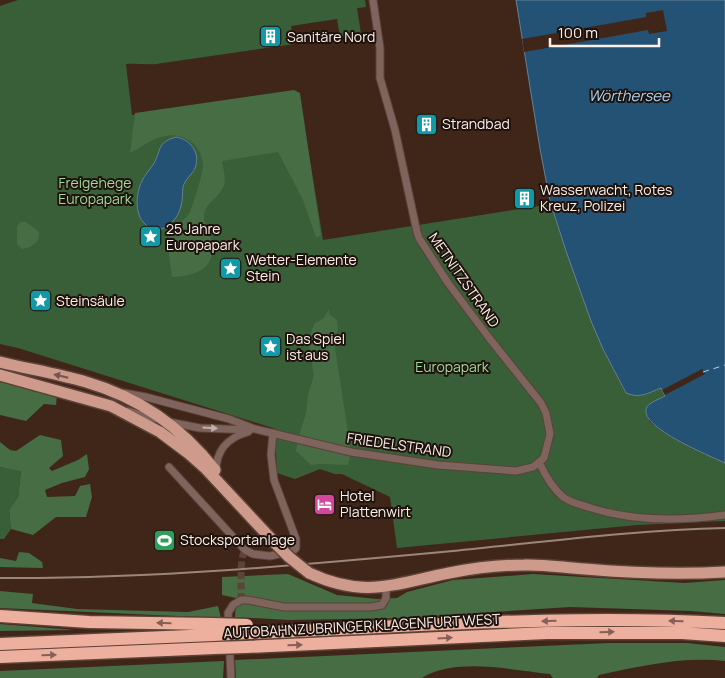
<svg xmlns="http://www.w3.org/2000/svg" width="725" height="678" viewBox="0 0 725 678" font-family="Manrope,sans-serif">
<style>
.green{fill:#395f38}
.forest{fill:#466d44}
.water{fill:#235274;stroke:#658197}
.pier{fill:#402619}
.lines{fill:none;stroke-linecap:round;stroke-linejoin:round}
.ferry{stroke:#a9d2f4;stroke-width:1;stroke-dasharray:6 5;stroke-linecap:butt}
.street-tunnel{stroke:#5c4438;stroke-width:7;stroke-dasharray:7 3.5;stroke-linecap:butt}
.street-casing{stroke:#5b4236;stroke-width:9}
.primary-casing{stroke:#5b4236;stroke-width:14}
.highway-casing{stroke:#5b4236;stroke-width:15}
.street{stroke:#7e645d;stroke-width:7}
.primary{stroke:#cd9a8c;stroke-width:11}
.highway{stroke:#edaf9e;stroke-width:12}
.rail{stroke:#9b867c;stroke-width:2}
.primary-bridge-casing{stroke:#5b4236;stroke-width:14;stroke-linecap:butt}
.highway-bridge-casing{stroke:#5b4236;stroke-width:15;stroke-linecap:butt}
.primary-bridge{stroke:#cd9a8c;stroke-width:11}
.highway-bridge{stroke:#edaf9e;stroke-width:12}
.oneway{fill:#76564c}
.oneway2{fill:#c4b0aa}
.oneway3{fill:#866056}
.labels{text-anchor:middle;stroke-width:4;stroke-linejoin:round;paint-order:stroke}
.poi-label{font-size:14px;fill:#feefe9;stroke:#1e120d;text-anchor:start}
.park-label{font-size:14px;fill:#9eda9b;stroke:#1e120d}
.street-label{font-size:14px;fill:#feefe9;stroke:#1e120d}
.water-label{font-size:15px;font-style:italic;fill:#a9d2f4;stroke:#1e120d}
</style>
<rect width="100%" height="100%" fill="#402619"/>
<path class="green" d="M 18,0 L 365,0 L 366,7 L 357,8 L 361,34 L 340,37 L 337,19 L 291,26 L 294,44 L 156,64 C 146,65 136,63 126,64 L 132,115 L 299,93 L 323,240 L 551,204 L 566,251 L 603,349 L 625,392 C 638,400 649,393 661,388 L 665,396 L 648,405 L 649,421 C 671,440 699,452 725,463 L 725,521 L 637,525 L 397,548 L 390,497 L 342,474 L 335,474 L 320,469 L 295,479 L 277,473 L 276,453 L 276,429 L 18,348 L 0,344 L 0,6 Z
M 0,467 L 21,470 L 18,497 L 9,510 L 11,529 L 4,539 L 0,539 Z"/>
<path class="forest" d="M 294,90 L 300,93 L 321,236 L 316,237 L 303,200 L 278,152 L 222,161 C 223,169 227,179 223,188 C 218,198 205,203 204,216 C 203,223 208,229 210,235 C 219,266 200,276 172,277 C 171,266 167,251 169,239 C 171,227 184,222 190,212 C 193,204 204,172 203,164 C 201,142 181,131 161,137 C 150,140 140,148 130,153 L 135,113 Z
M 20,222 L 26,222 L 39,232 C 40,243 32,247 22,249 L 17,244 L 17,227 Z
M 329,309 L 329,314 L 337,320 L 338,329 L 334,341 L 351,452 L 348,465 L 321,464 L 311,465 L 296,451 L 298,439 L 306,413 L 308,395 L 314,375 L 308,341 L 314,324 L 324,318 Z
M 0,382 L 57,394 L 56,405 L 44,404 L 26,421 L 0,415 Z
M 40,435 L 61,440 L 63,456 L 49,468 L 52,471 L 78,460 L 87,454 L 89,469 L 85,477 L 62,483 L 45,490 L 47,497 L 75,496 L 80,486 L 90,484 L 92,497 L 86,517 L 56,517 L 33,535 L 11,529 L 9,510 L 18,497 L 21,471 L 0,467 L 0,442 L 10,450 L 16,451 Z
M 19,552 L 29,553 L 42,562 L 43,568 L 0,567 L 0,558 L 16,561 Z
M 288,574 L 337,595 L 377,599 L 397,598 L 407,592 L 453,580 L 533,574 L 684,583 L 725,580 L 725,614 L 691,611 L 570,607 L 401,618 L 289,620 L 235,617 L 236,598 L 222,595 L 222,577 Z
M 0,591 L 33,594 L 32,603 L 77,609 L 188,612 L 218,606 L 221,618 L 0,608 Z
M 0,624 L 75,630 L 0,631 Z
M 610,643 L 687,643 L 725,647 L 725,661 C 684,656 640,666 599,675 L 597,678 L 553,678 L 550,674 C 512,670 456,657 422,678 L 236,678 L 235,660 Z
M 224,661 L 223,678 L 0,678 L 0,671 Z"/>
<path class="water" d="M 516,0 L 725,0 L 725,463 C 710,456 641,428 646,409 C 647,403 660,399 665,396 L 661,388 C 648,393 640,399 626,393 L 603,349 L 591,321 L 566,251 L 550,201 L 540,149 Z
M 176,137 C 190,139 201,153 195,168 C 192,175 185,179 183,187 C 182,193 183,200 181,206 C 178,221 159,239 145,224 C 134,214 136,193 142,181 C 145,175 149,170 153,165 C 162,150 156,143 176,137 Z"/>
<path class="pier" d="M 663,10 L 667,31 L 649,34 L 648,30 L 524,52 L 522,39 L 646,17 L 646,13 Z
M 702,369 L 705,374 L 665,395 L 662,390 Z"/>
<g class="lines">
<path class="ferry" d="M 703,372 L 725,365"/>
<path class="street-tunnel" d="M 241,600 C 242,588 239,559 245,550"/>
<defs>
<path id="street" d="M 124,393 L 146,397 L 229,419 L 255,429 L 351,452 L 438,465 L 516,471 L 533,467 L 544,458 L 550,434 L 546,413 L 541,403 L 490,339 L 448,283 L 419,238 L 417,232 L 395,130 L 380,78 L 380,48 L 373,0
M 128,411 L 156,419
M 169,422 L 200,428 L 250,430
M 539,462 C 545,475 552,488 563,497 C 571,503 582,505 591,508 C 635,522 681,521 725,515
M 169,467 L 245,550 L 253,554 L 270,556 L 293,551 L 296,548 L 296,539 L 274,480 L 271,455 L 273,433
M 216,472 C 216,450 227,438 248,432
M 231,678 L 228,613 L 233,605 L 241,600 L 248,600 L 284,607 L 371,607 L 382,605 L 386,598 L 386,586"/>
<path id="primary" d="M 0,362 C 29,369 58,374 86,382 C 138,397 182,428 215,470
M 0,375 L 111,406 L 160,432 L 188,453 L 206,469 L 275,543
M 309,573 C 365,599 393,584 449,573 C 474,568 499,565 524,565 C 544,564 565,568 585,569 C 632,573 678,575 725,572"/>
<path id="highway" d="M 0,616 L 89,622 L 212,624
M 248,633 C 406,627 566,614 725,623
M 0,644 L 213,635
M 246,647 L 547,633 L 682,633 L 725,636
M 0,657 L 215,648"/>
</defs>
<use href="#street" class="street-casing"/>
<use href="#primary" class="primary-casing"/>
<use href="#highway" class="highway-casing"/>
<use href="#street" class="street"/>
<use href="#primary" class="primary"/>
<use href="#highway" class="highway"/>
<path class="rail" d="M 0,578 C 152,579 302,565 453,551 C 544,542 634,530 725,528"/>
<defs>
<path id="primary-bridge" d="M 275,543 L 289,557 L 309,573"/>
<path id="highway-bridge" d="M 212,624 L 247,625
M 213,635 L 248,633
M 215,648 L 246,647"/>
</defs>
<use href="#primary-bridge" class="primary-bridge-casing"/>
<use href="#highway-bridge" class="highway-bridge-casing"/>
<use href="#primary-bridge" class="primary-bridge"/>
<use href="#highway-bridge" class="highway-bridge"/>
</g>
<defs><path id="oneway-solid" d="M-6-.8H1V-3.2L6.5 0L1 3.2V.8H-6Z" transform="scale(1.25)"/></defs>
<use class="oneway" href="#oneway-solid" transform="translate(61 376) rotate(-167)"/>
<use class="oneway2" href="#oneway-solid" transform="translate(210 428) rotate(4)"/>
<g class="oneway3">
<use href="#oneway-solid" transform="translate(549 621) rotate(178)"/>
<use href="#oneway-solid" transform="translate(676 621) rotate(-178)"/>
<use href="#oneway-solid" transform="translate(164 623) rotate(-179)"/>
<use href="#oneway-solid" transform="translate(607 632) rotate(-1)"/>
<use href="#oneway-solid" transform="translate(445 638) rotate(-3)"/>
<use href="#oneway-solid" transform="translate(295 645) rotate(-2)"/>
<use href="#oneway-solid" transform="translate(49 655) rotate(-2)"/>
</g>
<defs>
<symbol id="building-square" viewBox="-11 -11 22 22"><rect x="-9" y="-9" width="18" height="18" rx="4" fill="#0f9aa8" stroke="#1e120d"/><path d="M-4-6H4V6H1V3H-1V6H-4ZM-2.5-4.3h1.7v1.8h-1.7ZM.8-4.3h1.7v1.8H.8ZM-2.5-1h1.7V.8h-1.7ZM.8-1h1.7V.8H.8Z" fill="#fff"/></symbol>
<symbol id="sight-square" viewBox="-11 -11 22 22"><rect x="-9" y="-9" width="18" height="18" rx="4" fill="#0f9aa8" stroke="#1e120d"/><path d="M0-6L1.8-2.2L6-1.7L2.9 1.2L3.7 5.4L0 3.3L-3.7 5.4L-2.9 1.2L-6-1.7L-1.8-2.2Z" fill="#fff"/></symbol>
<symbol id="hotel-square" viewBox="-11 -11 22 22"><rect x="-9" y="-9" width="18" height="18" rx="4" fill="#d1479c" stroke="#1e120d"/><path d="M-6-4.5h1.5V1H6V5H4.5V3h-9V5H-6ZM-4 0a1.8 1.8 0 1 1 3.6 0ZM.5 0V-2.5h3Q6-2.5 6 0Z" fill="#fff"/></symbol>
<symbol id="stadium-square" viewBox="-11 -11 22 22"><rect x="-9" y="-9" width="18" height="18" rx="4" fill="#2e9e5b" stroke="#1e120d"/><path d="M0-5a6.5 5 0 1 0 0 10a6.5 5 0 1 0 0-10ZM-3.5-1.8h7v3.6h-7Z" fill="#fff"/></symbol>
</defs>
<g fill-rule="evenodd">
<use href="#building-square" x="258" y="24" width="25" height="25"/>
<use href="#building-square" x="414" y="112" width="25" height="25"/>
<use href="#building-square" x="512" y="186" width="25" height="25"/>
<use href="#sight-square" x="138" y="224" width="25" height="25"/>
<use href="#sight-square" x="218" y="256" width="25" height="25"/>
<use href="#sight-square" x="28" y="288" width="25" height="25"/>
<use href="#sight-square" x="258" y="334" width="25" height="25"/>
<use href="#hotel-square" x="312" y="492" width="25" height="25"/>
<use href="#stadium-square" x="152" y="528" width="25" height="25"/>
</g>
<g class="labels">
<g class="poi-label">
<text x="287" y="42">Sanitäre Nord</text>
<text x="442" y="129">Strandbad</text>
<text x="540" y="195">Wasserwacht, Rotes<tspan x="540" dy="16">Kreuz, Polizei</tspan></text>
<text x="166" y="234">25 Jahre<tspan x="166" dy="16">Europapark</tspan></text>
<text x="246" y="265">Wetter-Elemente<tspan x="246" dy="16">Stein</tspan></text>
<text x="56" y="306">Steinsäule</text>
<text x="286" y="344">Das Spiel<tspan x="286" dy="16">ist aus</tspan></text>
<text x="340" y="501">Hotel<tspan x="340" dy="16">Plattenwirt</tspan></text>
<text x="180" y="545">Stocksportanlage</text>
</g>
<g class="park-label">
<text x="95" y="188">Freigehege<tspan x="95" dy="16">Europapark</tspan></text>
<text x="452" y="372">Europapark</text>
</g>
<g class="street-label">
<text transform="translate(464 280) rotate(55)" y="5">METNITZSTRAND</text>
<text transform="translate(399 445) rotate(8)" y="5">FRIEDELSTRAND</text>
<text transform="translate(362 626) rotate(-3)" y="5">AUTOBAHNZUBRINGER KLAGENFURT WEST</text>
</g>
<g class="water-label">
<text x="629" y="101">Wörthersee</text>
</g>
</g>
<path d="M550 38v8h109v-8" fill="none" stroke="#feefe9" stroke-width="2.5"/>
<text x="558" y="38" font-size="15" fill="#feefe9" stroke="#1e120d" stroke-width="4" paint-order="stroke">100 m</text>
</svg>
